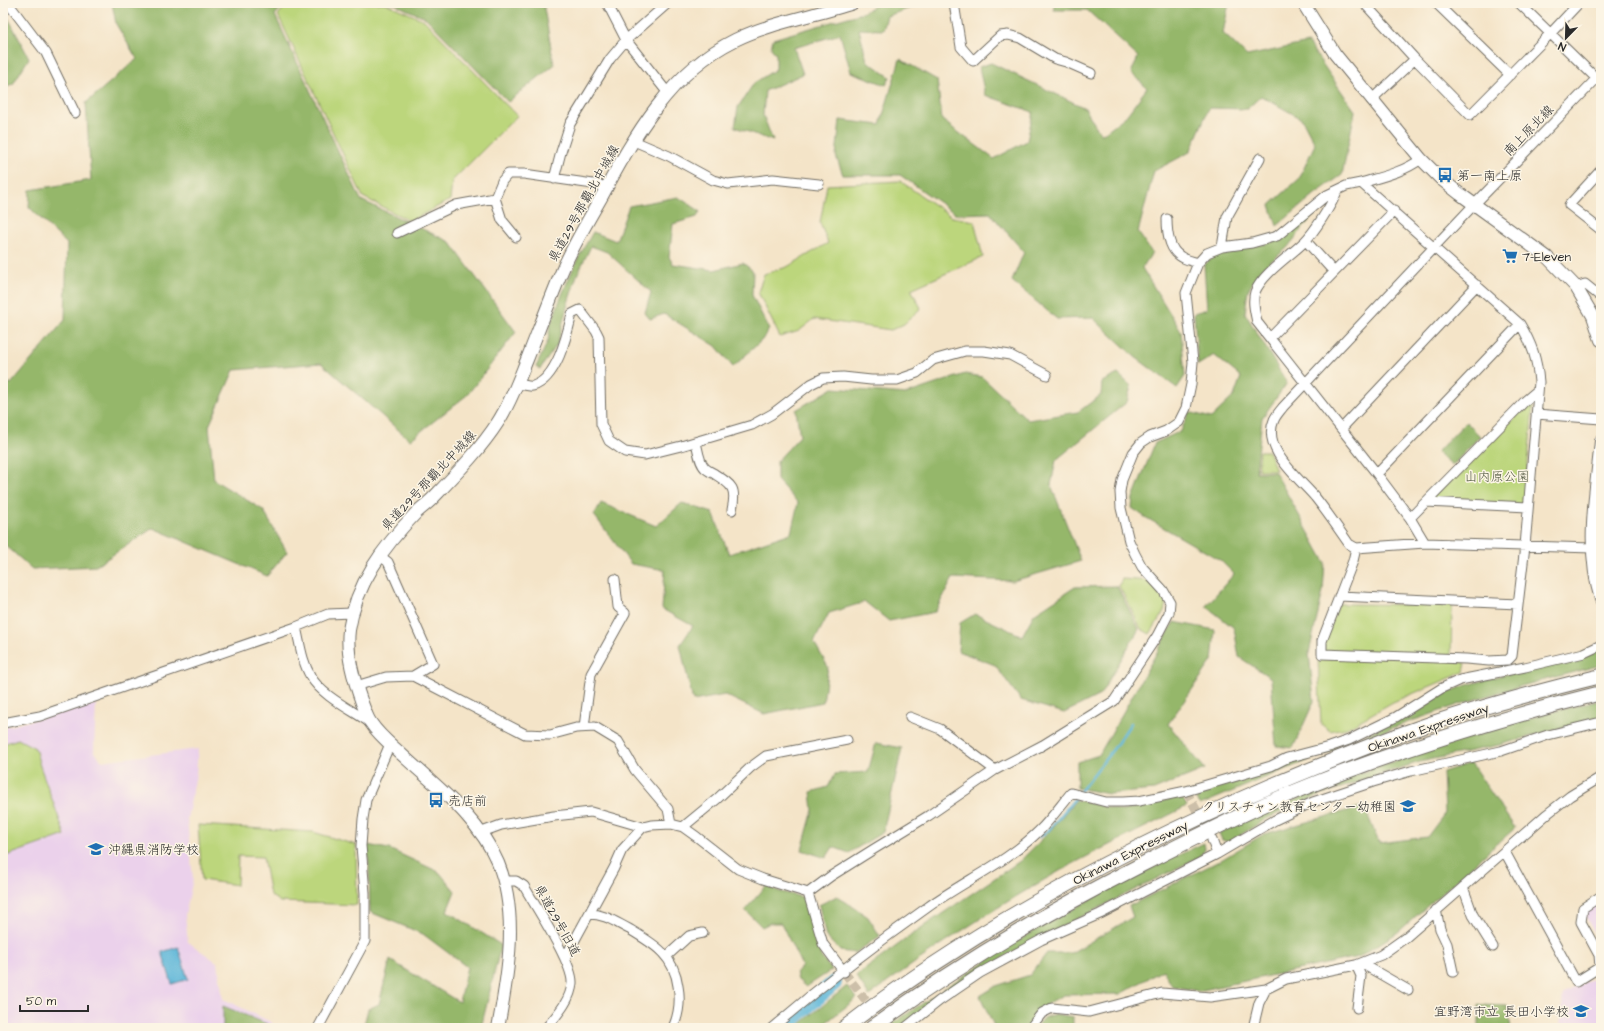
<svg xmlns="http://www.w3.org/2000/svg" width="1604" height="1031" viewBox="0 0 1604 1031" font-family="'Architects Daughter','Klee One',sans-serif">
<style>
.built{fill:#ebd1eb}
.green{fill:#bcd67b;stroke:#748053}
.forest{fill:#95b76b;stroke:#60714b}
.water{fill:#5bb6d9;stroke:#437082}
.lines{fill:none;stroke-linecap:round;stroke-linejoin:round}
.stream{stroke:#5bb6d9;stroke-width:2.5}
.river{stroke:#5bb6d9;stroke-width:16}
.minor-tunnel{stroke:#ccbfa9;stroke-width:9;stroke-dasharray:9 4.5;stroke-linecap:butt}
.minor-casing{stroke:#716c62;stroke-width:11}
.major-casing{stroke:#716c62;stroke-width:14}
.highway-casing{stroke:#716c62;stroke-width:16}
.minor{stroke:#fff;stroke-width:9}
.major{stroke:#fff;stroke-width:12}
.highway{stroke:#fff;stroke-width:14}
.labels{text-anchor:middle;stroke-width:3;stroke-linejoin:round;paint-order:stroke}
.street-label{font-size:13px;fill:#2b2b2b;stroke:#fcf5e5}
.poi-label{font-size:13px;fill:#2b2b2b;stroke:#fcf5e5;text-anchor:start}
.park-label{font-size:13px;fill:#4f563f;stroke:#fcf5e5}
</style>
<rect width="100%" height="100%" fill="#fcf5e5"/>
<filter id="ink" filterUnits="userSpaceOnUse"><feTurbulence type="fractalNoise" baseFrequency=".025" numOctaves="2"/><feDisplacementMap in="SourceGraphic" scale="8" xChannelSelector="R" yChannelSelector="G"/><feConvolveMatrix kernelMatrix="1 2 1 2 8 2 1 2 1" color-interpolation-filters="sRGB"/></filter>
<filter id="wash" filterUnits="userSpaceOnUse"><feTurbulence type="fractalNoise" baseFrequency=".012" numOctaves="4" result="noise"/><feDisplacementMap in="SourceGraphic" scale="16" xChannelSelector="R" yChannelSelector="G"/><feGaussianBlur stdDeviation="0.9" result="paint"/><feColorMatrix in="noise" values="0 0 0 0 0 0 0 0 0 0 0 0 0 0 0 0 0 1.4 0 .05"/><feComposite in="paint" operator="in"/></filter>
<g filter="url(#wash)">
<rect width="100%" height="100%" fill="#f4e4c8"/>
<path class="built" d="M 96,704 L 94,752 L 102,761 L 198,749 L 196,775 L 187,819 L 193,879 L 185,915 L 188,942 L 218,963 L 223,999 L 271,1022 L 277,1028 L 3,1028 L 3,727 L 10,726 Z
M 1601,898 L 1601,946 L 1586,917 L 1587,908 Z
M 1601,976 L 1601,1028 L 1560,1028 L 1563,993 Z"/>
<path class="green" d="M 288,3 L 385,3 L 424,20 L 517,116 L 452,181 L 450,200 L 410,221 L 363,197 L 278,15 Z
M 900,181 L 952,217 L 974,221 L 983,257 L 911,289 L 921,308 L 904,324 L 891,330 L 814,319 L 799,331 L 780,337 L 758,292 L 764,274 L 787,267 L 828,243 L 820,223 L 827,185 Z
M 1528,405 L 1533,407 L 1524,507 L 1426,502 Z
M 1260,451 L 1268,451 L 1276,470 L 1258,470 Z
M 1122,579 L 1151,581 L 1166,602 L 1164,611 L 1150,634 L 1141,629 L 1119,586 Z
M 1339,604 L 1452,605 L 1451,661 L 1466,663 L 1464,672 L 1393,702 L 1347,728 L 1330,731 L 1321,724 L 1318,658 Z
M 18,739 L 35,748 L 40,766 L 65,835 L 3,857 L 3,744 Z
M 198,825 L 313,832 L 356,845 L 357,905 L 280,902 L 270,895 L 263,857 L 238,856 L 237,885 L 202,880 Z"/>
<path class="forest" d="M 112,3 L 285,3 L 275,15 L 361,200 L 450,242 L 516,332 L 467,395 L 410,440 L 321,363 L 234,370 L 209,426 L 214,480 L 263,510 L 287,552 L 267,576 L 153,528 L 96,566 L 32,569 L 3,543 L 3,379 L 11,384 L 65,320 L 67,244 L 29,207 L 30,190 L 91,180 L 86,103 L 137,59 L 116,24 Z
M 392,3 L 545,3 L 544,8 L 554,65 L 508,102 L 426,18 Z
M 880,3 L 925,3 L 887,16 L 883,30 L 859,29 L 867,61 L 890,77 L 886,85 L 851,72 L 840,34 L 794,48 L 803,74 L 765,91 L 763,115 L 773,141 L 735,127 L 738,107 L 754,83 L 776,69 L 776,54 L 771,48 L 773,39 L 862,13 Z
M 1054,3 L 1229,3 L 1223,33 L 1247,56 L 1308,43 L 1355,111 L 1342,175 L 1315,194 L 1277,226 L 1270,205 L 1299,179 L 1315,144 L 1302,119 L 1261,96 L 1247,109 L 1209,108 L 1190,152 L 1154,171 L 1138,232 L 1152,253 L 1142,268 L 1181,331 L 1185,376 L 1177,388 L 1135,357 L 1093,318 L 1057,319 L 1012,281 L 1024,252 L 990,213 L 956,214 L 900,175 L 843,175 L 836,156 L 840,120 L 880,125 L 900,59 L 937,80 L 942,120 L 994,159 L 1027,141 L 1033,112 L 985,95 L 979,67 L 991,63 L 1085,108 L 1101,135 L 1126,116 L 1147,88 L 1131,73 L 1138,57 L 1087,10 L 1054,10 Z
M 3,8 L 29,58 L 13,84 L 3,87 Z
M 678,197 L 700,211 L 697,217 L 673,224 L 669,257 L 673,264 L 714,270 L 743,263 L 753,271 L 752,295 L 769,329 L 762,340 L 733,367 L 716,346 L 664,314 L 650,319 L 645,313 L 651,292 L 607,252 L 591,246 L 577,275 L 568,303 L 557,345 L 540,369 L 536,367 L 548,341 L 550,326 L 563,292 L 577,260 L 593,232 L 616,241 L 629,206 Z
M 1313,211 L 1315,213 L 1287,248 L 1262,269 L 1248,290 L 1245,313 L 1287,383 L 1262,418 L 1256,472 L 1275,472 L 1325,562 L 1323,591 L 1309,653 L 1314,701 L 1293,748 L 1276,746 L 1271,678 L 1239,657 L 1234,628 L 1206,606 L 1234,574 L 1220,560 L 1145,517 L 1132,508 L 1133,498 L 1155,443 L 1181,431 L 1189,412 L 1211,418 L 1234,396 L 1241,377 L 1214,355 L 1198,365 L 1194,313 L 1207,309 L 1204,265 L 1216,255 L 1239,248 L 1265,244 L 1278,240 Z
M 965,374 L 982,377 L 1028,420 L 1078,412 L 1101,395 L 1102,382 L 1118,374 L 1131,386 L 1127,402 L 1056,460 L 1051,485 L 1081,561 L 1013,581 L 953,578 L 935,612 L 889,621 L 865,602 L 829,613 L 814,642 L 828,667 L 823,702 L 764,714 L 725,695 L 693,701 L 680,645 L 693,626 L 662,609 L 665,570 L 631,564 L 594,515 L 601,503 L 656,526 L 682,503 L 713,513 L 729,554 L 791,533 L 798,503 L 777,480 L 777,461 L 800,436 L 796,410 L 833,388 L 906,394 Z
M 1466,422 L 1480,436 L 1452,466 L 1437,452 Z
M 1117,586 L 1139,629 L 1100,695 L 1064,713 L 1021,700 L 995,665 L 958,651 L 960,623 L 975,614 L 1022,636 L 1034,614 L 1075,587 Z
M 1174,622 L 1215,630 L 1212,661 L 1168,724 L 1205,769 L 1154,790 L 1109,794 L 1077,788 L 1077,762 L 1099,755 Z
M 1601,650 L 1601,665 C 1548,679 1495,692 1443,710 C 1361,738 1280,771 1200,805 L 1196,800 L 1199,792 L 1203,789 L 1296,761 L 1358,739 L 1433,699 L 1464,686 L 1499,676 L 1580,658 Z
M 1601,700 L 1601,717 L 1499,745 L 1420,762 L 1378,775 L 1320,795 L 1268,818 L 1229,842 L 1222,840 L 1219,833 L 1346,778 L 1415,754 L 1548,713 Z
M 876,743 L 902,748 L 883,832 L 849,853 L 833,847 L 826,858 L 802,850 L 813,810 L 811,792 L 828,787 L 835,774 L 868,772 Z
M 1471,763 L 1515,828 L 1397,933 L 1358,957 L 1198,991 L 1172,986 L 1163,970 L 1120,994 L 1064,995 L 1048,1003 L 1028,1028 L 995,1028 L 980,996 L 996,986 L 1030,975 L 1047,953 L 1071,953 L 1133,917 L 1129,906 L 1221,860 L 1264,834 L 1364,806 L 1379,843 L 1427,837 L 1445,813 L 1443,772 Z
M 1174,798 L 1183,799 L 1187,806 C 1147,827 1105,846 1065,868 C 997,906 932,949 869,996 L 856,976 L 918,930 L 1020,861 L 1048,833 L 1076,800 L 1122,811 Z
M 1204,843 L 1205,849 L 1201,856 L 1020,948 L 953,987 L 899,1028 L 895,1028 L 892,1024 C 944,989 996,953 1050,922 C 1100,893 1152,868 1204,843 Z
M 367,845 L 389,849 L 439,872 L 455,891 L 447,911 L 501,945 L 481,1028 L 363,1028 L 368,1009 L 379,1004 L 390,960 L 459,1002 L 467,967 L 423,934 L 370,912 L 369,866 Z
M 767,885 L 778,891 L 806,898 L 821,957 L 832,970 L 806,987 L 798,980 L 796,973 L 802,966 L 781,923 L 770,923 L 762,927 L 745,910 Z
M 837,896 L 868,917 L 880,936 L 855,953 L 840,951 L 826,937 L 819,905 Z
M 847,986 L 857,998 L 819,1028 L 795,1028 Z
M 1479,1005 L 1507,1006 L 1511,1028 L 1479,1028 Z
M 223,1006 L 267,1024 L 272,1028 L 223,1028 Z
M 1055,1014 L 1073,1017 L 1073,1028 L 1035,1028 L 1044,1018 Z"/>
<path class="water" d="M 178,947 L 188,979 L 172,984 L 162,952 Z"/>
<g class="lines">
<path class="stream" d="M 1079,793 L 1114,748 L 1131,723
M 1039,837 L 1048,831 L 1076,797
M 834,983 L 844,975"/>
<path class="river" d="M 782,1028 L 834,983"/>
</g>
</g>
<g filter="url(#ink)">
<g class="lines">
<path class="minor-tunnel" d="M 1186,791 L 1210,835
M 844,972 L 887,1028"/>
<defs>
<path id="minor" d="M 8,3 L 46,53 L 75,113
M 607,3 L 626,40 L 667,92
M 954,3 L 961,47 L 973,61 L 1000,36 L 1008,35 L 1020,38 L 1055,59 L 1066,62 L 1091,73
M 1364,3 L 1415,59
M 1436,3 L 1510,75
M 1519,3 L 1596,78
M 1371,100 L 1415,59 L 1470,115 L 1550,34 L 1579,3
M 634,141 L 669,156 L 713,180 L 728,184 L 773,179 L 819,184
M 1601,170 L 1569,205 L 1601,230
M 554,179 L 561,152 L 570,124 L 610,59 L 626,40 L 668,3
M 1361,183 C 1381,177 1404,172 1421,159
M 1337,191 C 1333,203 1313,234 1304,242 C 1289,257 1263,273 1255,292 C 1252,301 1255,313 1257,322 L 1377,474 L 1410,518 L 1425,543
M 495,198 L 502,220 L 516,237
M 1167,219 C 1167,231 1169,249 1180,256 C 1185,260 1193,261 1198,263
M 397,233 L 456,205 L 495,198 L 502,181 L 508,174 L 524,174 L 600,185 L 606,188
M 1306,241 L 1334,272
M 1222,247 L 1227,217 L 1260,158
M 1576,287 L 1585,284 L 1601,297
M 1270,338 L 1394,211
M 517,384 C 522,384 529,387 533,386 C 557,379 567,335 572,314 L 580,310 L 596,331 L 599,337 L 601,424 L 609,441 L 625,452 L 645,455 L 681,446 L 752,425 L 772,414 L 811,384 L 823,378 L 843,377 L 871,380 L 897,380 L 917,373 L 933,360 L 965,351 L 984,351 L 1010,355 L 1047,375
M 1536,414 L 1601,419
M 1342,428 L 1477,285
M 696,442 C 698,450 699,462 705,468 C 707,470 711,472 713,473 C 732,485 737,487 732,510
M 1377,474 L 1520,324
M 1426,502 L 1528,507
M 1410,518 L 1525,401 L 1538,390
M 1592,548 L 1425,543 L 1356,548 L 1349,544 C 1338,528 1327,512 1315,497 C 1299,478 1261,449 1274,420 C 1276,415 1280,411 1283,407 L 1469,210 L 1601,74
M 1339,596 L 1518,604
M 296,627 C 300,644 302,662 311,677 C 322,696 352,710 369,722
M 413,676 L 525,734 L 550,735 L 576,728 L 595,727 L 618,741 L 635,770 L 668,809 L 671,824
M 356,686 L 386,677 L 413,676 L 433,664 L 388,562 L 379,555
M 910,717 L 940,729 L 995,770
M 3,723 L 40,716 L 296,627 L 328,614 L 352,613
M 584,727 L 591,674 L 625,613 L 618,607 L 615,579
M 683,827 L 717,799 L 751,767 L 766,756 L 847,740
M 482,832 L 501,825 L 554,816 L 591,812 L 643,827 L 651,825 L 671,824 L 683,827 L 697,837 L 738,869 L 763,879 L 808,893
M 1212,840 L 1217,854
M 1505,852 L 1576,982 L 1600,967 L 1599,955 L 1581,922 L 1583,908 L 1601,896
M 504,881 L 516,881 L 524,886 C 535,906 573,963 572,983 C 571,1000 557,1015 546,1028
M 1463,887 L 1473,915 L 1493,947
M 808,893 L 831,876 L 874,849 L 928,816 L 995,770 L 1043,745 L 1114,701 L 1157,636 L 1169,613 L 1170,602 L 1163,590 L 1142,567 L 1135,554 L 1129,541 L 1121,508 L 1120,492 L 1122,480 L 1133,453 L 1141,443 L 1150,437 L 1166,431 L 1179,422 L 1186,408 L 1191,384 L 1193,362 L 1186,293 L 1198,263 L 1207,253 L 1222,247 L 1252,243 L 1277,236 L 1327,195 L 1346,186 L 1361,183 L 1520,324 C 1532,344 1537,359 1539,382 L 1525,546 L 1512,656 L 1508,660 L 1489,661 L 1466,659 L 1322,654 L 1322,641 L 1353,561 L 1356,548
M 808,893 L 823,944 L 844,972
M 1436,910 L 1440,929 L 1447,944 L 1453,972
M 589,914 C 605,914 615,922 629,929 C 654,944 674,955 678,986 C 681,1002 679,1014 673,1028
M 667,956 L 689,936 L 703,933
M 565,958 L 614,868 L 622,850 L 643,827
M 1361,963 L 1408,990
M 1356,965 L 1361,976 L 1357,1008
M 318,1028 L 365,941 L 365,893 L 361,846 L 363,819 L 366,800 L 390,744
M 772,1028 C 822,985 874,945 928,907 C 964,881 1008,862 1040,830 C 1051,819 1061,805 1071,793 L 1106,802 L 1123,802 L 1139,801 L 1186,791 L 1271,766 L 1287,758 L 1329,747 L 1349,740 L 1396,717 L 1442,688 L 1460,680 L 1525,667 L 1584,653 L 1601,645
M 905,1028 L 939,1001 L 980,973 L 1041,940 L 1100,914 L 1217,854 L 1275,820 L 1313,802 L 1373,782 L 1411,771 L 1501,751 L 1548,735 L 1601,722
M 1030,1028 L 1042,1013 L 1052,1008 L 1089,1012 L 1162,993 L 1210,997 L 1266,989 L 1286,979 L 1356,965 L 1381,955 L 1405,938 L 1547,814 L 1570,796 L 1601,777
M 1253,1028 L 1259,1003 L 1266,989"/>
<path id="major" d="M 1303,3 L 1335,54 L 1421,159 L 1441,179 L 1460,194 L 1547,257 L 1576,287 L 1593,316 L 1601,340
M 1601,441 C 1596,492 1585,549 1601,599
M 498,1028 C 508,975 519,914 498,863 C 478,816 434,785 399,752 C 389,743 378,734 371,723 C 367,718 365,710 362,703 C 354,680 346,655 349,630 C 356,583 384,546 416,513 C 421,508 427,504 432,499 C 456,474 480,450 498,422 C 511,402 519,379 528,357 C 539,329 550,300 562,271 C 573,245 588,221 602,196 C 635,135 670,72 735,40 C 772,22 814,16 853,3"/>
<path id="highway" d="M 844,1028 C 976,927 1121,850 1273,785 C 1321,765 1369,745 1418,728 C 1478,707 1540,691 1601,676
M 872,1028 C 956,966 1046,913 1139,866 C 1182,844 1225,822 1270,802 C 1377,756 1489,721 1601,693"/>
</defs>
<use href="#minor" class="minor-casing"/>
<use href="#major" class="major-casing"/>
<use href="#highway" class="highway-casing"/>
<use href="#minor" class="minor"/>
<use href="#major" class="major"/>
<use href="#highway" class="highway"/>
</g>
</g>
<defs>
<symbol id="bus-bare" viewBox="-9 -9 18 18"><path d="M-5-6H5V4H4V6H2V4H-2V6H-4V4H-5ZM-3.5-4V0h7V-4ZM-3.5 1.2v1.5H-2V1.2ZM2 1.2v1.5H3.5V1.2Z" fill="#1f6fb2" stroke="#fcf5e5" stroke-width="2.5" paint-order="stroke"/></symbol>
<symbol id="supermarket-bare" viewBox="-9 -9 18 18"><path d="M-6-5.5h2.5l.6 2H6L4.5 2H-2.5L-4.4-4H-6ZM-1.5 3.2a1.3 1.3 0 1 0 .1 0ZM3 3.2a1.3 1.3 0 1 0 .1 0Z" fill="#1f6fb2" stroke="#fcf5e5" stroke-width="2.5" paint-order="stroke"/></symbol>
<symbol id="school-bare" viewBox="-9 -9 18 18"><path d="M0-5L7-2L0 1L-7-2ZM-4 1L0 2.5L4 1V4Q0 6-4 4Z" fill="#1f6fb2" stroke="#fcf5e5" stroke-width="2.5" paint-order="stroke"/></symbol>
</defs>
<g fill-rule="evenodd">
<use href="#bus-bare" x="1434" y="164" width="22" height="22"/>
<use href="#supermarket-bare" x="1499" y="245" width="22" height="22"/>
<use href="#bus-bare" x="425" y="789" width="22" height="22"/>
<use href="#school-bare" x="1397" y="795" width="22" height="22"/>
<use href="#school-bare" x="85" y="838" width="22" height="22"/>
<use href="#school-bare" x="1570" y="1000" width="22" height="22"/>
</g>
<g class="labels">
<g class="street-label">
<text transform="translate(1528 130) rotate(-46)" y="5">南上原北線</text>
<text transform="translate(583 203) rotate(-61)" y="5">県道29号那覇北中城線</text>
<text transform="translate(428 480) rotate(-47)" y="5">県道29号那覇北中城線</text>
<text transform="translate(1428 727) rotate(-19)" y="5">Okinawa Expressway</text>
<text transform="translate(1130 852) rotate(-27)" y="5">Okinawa Expressway</text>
<text transform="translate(558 920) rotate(61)" y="5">県道29号旧道</text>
</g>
<g class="poi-label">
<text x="1457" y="180">第一南上原</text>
<text x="1522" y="261">7-Eleven</text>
<text x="448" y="805">売店前</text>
<text x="1396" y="811" text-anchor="end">クリスチャン教育センター幼稚園</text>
<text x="108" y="854">沖縄県消防学校</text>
<text x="1569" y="1016" text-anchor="end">宜野湾市立 長田小学校</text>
</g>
<g class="park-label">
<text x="1497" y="481">山内原公園</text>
</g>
</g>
<rect width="1604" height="1031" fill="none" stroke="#fcf5e5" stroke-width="16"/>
<g transform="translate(1566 38) rotate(203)" stroke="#fcf5e5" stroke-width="3" paint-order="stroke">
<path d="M0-3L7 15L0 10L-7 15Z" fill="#2b2b2b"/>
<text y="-6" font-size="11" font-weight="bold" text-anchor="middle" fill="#2b2b2b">N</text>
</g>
<path d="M20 1005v6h68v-6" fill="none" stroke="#2b2b2b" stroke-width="2"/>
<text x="26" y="1005" font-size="12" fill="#2b2b2b" stroke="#fcf5e5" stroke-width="3" paint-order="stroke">50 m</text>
</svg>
